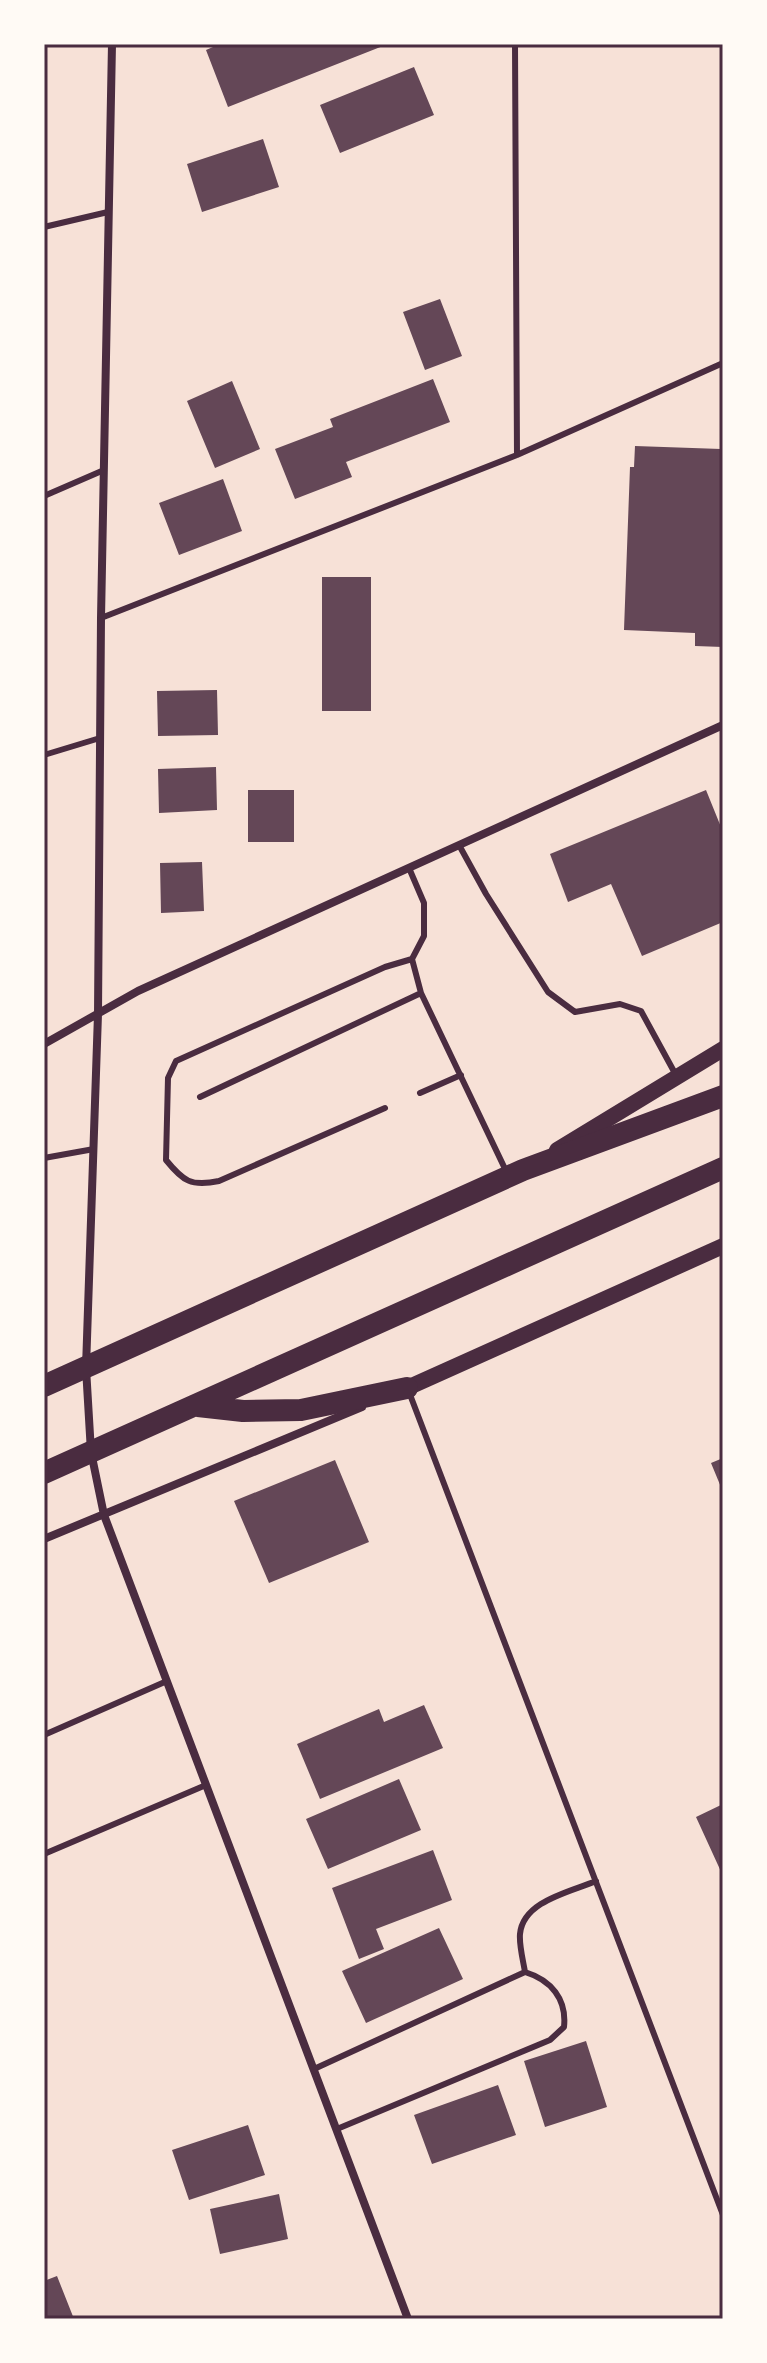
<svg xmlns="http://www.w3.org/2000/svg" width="767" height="2363" viewBox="0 0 767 2363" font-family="Inter,sans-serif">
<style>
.building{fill:#644757}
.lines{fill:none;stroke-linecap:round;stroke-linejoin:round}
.service{stroke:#4a2c40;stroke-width:6}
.minor{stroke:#4a2c40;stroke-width:8}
.secondary{stroke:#4a2c40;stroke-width:16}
.trunk{stroke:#4a2c40;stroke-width:22}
.neatline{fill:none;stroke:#4a2c40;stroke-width:3}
</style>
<rect width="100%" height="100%" fill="#f7e1d7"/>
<path class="building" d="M 220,44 L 388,44 L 228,107 L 206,50 Z
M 414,67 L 434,115 L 340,153 L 320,105 Z
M 263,139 L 279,187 L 202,212 L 187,164 Z
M 440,299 L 462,356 L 425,370 L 403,312 Z
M 433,379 L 450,422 L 346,462 L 352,477 L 295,499 L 275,449 L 333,427 L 330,419 Z
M 232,381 L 260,449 L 215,468 L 187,401 Z
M 635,446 L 721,449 L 723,534 L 720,609 L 723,609 L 723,647 L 695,646 L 695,633 L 624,630 L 630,467 L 634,467 Z
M 223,479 L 242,531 L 179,555 L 159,503 Z
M 322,577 L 371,577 L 371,711 L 322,711 Z
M 217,690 L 218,735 L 158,736 L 157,691 Z
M 216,767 L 217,810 L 159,813 L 158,769 Z
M 248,790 L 294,790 L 294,842 L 248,842 Z
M 706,790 L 723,832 L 723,922 L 642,956 L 611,884 L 568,902 L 550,854 Z
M 202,862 L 204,911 L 161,913 L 160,863 Z
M 723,1458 L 723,1492 L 711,1463 Z
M 335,1460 L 369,1542 L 269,1583 L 234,1501 Z
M 424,1705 L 443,1748 L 320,1799 L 297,1744 L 379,1709 L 384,1722 Z
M 399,1779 L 421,1830 L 328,1869 L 306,1819 Z
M 723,1804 L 723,1876 L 696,1817 Z
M 433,1850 L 452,1900 L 376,1929 L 384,1949 L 359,1959 L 332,1888 Z
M 439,1928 L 463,1979 L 366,2023 L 342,1971 Z
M 586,2041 L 607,2107 L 545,2127 L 524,2061 Z
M 498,2085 L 516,2135 L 432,2164 L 414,2115 Z
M 248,2125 L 265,2175 L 189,2200 L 172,2150 Z
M 279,2194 L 288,2239 L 220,2254 L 210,2209 Z
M 57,2276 L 74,2319 L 44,2319 L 44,2281 Z"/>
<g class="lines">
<path class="service" d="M 515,44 L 517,455
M 44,227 L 108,212
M 44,496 L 104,470
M 101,618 L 517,455 L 723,363
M 44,755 L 100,738
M 459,845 L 486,894 L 548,992 L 575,1012 L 620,1004 L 641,1011 L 677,1077
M 409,868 L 424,903 L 424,936 L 412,959 L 421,993 L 507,1173
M 420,1093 L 461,1075
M 200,1097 L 421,993
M 385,1108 L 219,1181 C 191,1187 183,1181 166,1160 L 168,1078 L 176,1061 L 385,967 L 412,959
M 44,1158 L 94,1149
M 409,1392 L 723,2215
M 44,1735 L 167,1681
M 44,1854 L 206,1785
M 525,1972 C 523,1960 519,1945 520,1934 C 523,1901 570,1892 596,1881
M 314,2069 L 525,1972 C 551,1980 567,1999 564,2027 L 550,2040 L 337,2129"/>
<path class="minor" d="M 112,44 L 101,618 L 98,1014 L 86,1368 L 91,1452 L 104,1515 L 408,2319
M 44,1044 L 138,991 L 723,725
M 44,1539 L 362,1407"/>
<path class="secondary" d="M 557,1150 L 723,1049
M 407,1388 L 723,1246"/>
<path class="trunk" d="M 44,1386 L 523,1170 L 723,1096
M 198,1406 L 243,1411 L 301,1410 L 407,1388
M 44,1473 L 723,1168"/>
</g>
<rect width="767" height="2363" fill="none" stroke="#fffaf5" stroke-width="92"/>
<rect x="46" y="46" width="675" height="2271" class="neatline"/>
</svg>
